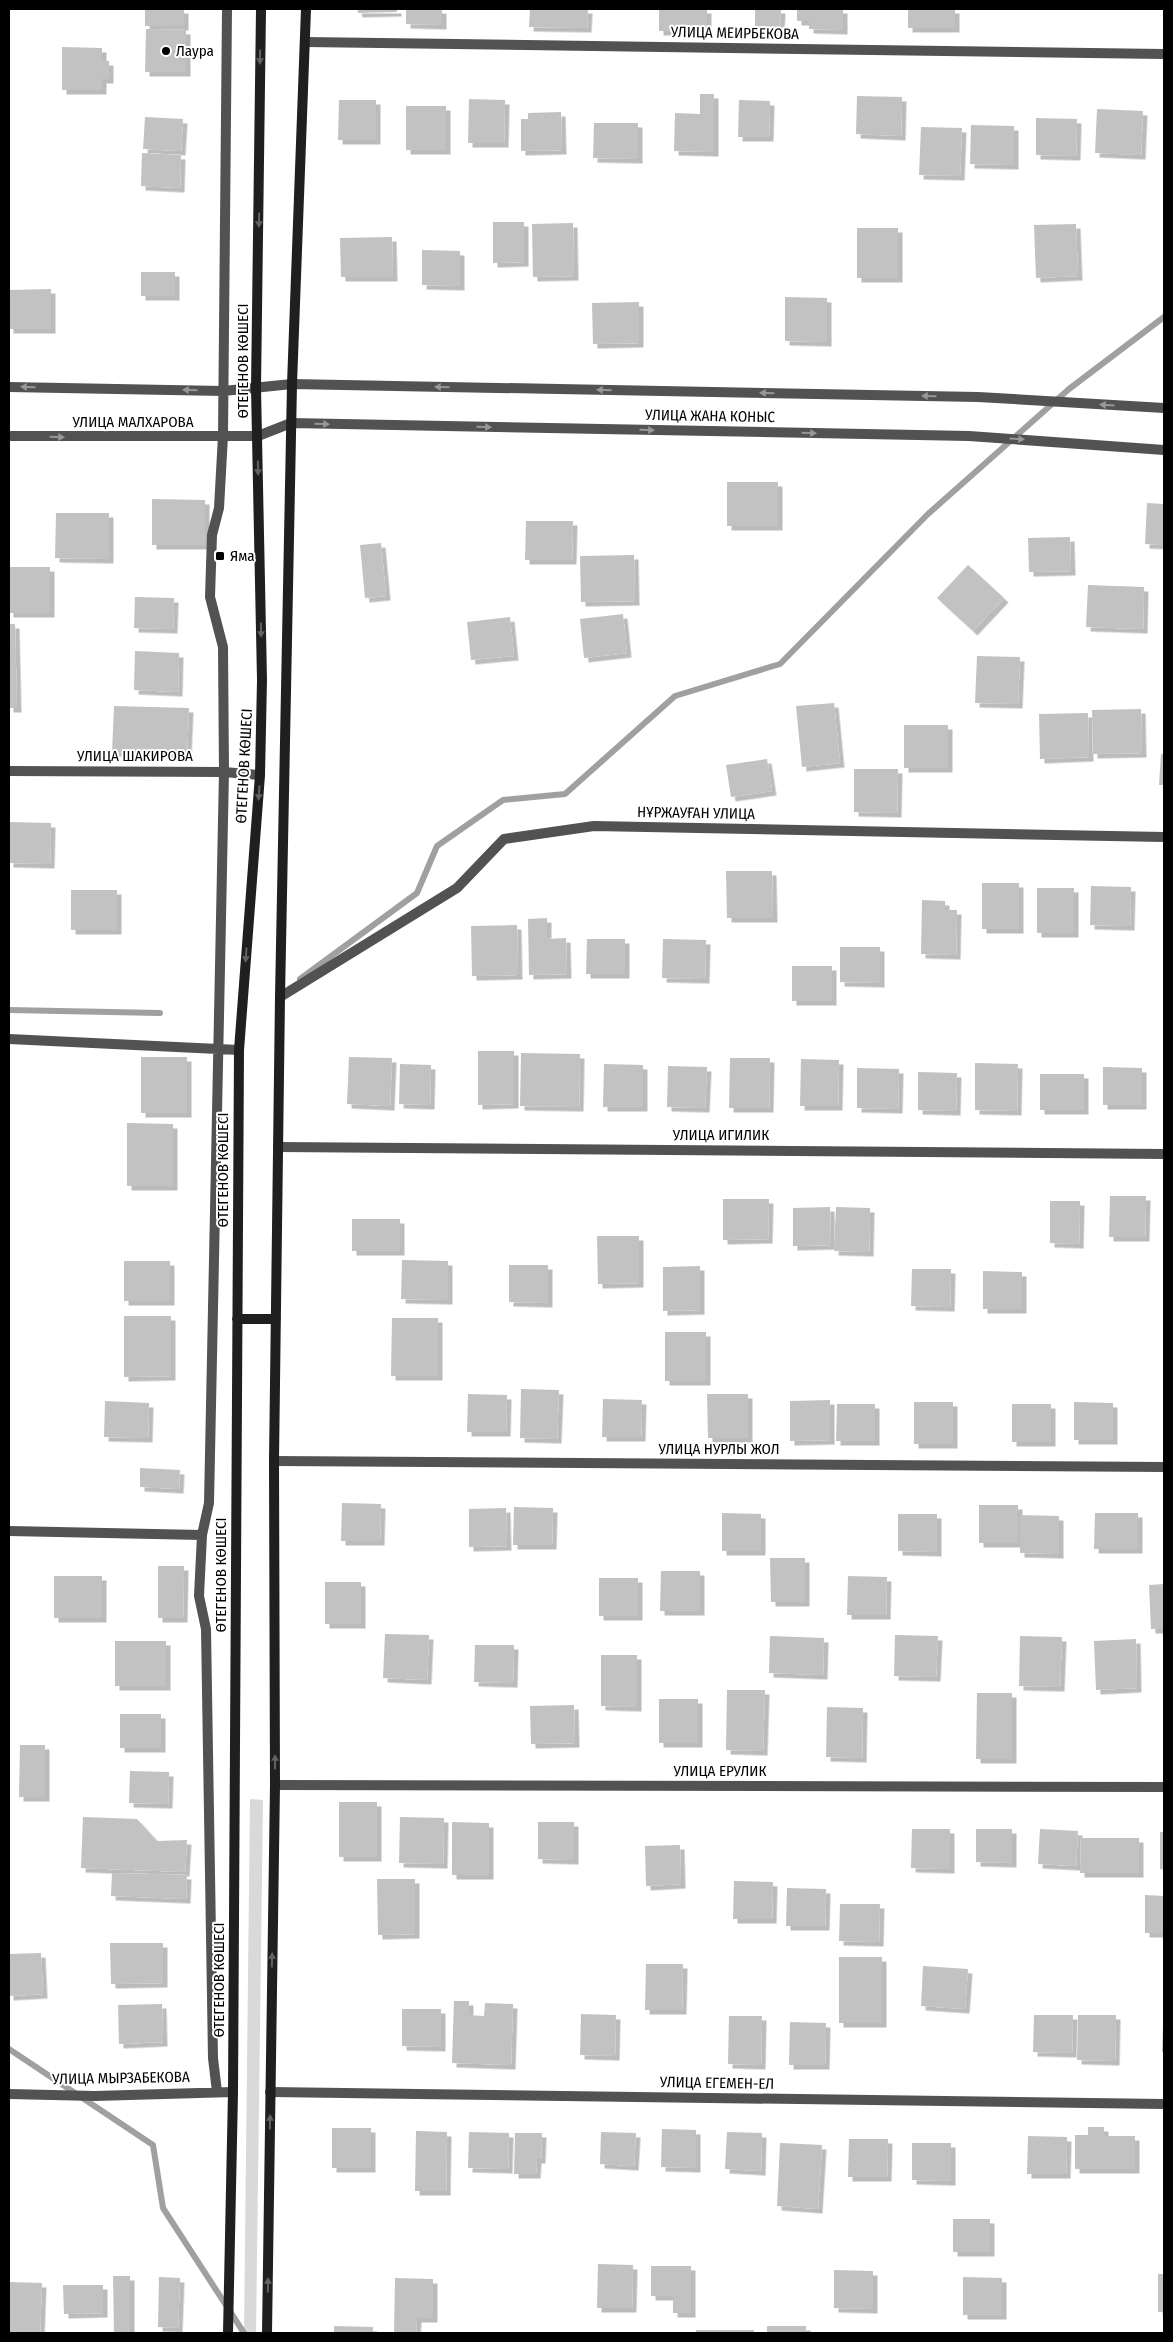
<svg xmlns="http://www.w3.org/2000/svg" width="1173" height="2342" viewBox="0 0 1173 2342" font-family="'Fira Sans Condensed',sans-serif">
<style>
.green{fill:#d9d9d9}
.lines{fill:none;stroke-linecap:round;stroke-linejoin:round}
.stream{stroke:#a0a0a0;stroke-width:6}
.building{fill:#c2c2c2;filter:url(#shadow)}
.minor{stroke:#525252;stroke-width:10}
.secondary{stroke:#1f1f1f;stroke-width:10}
.oneway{fill:#626262}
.oneway2{fill:#979797}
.poi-dot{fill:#000;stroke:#fff;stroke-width:2}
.labels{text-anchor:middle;stroke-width:4;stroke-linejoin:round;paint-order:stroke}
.street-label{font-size:15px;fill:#000;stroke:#fff}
.poi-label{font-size:15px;fill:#000;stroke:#fff;text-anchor:start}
</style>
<defs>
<filter id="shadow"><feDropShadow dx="4.5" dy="4.5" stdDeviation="0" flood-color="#0004"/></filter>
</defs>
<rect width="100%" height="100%" fill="#fff"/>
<path class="green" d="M 250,1799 L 263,1800 L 256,2333 L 244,2333 Z"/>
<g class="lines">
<path class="stream" d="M 300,979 L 417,893 L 437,846 L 503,800 L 565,794 L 675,696 L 780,664 L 928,514 L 1069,389 L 1164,317
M 9,1010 L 160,1013
M 9,2049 L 153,2145 L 163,2208 L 244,2333"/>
</g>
<path class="building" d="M 145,9 L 184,9 L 184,26 L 145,26 Z
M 357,9 L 397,9 L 397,12 L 358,13 Z
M 406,9 L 442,9 L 442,25 L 406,24 Z
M 530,9 L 588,9 L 587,28 L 529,27 Z
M 659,9 L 707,9 L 707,31 L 659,31 Z
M 755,9 L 781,9 L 780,28 L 755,28 Z
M 797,9 L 843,9 L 843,30 L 809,29 L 809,21 L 797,21 Z
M 908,9 L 955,9 L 955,28 L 908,28 Z
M 146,29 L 186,30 L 186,72 L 145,72 Z
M 62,47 L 102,48 L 102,61 L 109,61 L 109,79 L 102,79 L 102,90 L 62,90 Z
M 700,94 L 714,94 L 714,152 L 674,151 L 675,113 L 700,114 Z
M 857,96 L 902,97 L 901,136 L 856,134 Z
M 469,99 L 505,100 L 504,143 L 468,143 Z
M 339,100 L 376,100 L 376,140 L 338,140 Z
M 739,100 L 770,101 L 769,137 L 738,137 Z
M 406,106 L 446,106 L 446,150 L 406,150 Z
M 1097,109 L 1143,111 L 1141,155 L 1095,153 Z
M 561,112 L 562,150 L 521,151 L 521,119 L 528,119 L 528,113 Z
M 145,117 L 183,119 L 181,151 L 143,149 Z
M 1036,118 L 1077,119 L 1076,156 L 1036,155 Z
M 594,123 L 638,123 L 638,159 L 593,158 Z
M 971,125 L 1014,126 L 1014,165 L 970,164 Z
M 921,127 L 962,128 L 960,176 L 919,175 Z
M 142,153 L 181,155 L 180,188 L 141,186 Z
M 493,222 L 524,222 L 524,262 L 493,263 Z
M 573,223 L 574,276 L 533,277 L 532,224 Z
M 1076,224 L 1078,276 L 1036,278 L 1034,225 Z
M 857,228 L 898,228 L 898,278 L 857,278 Z
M 392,237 L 393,277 L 341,277 L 340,238 Z
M 422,250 L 460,251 L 460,286 L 422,285 Z
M 141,272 L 175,272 L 175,296 L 141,296 Z
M 51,289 L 51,329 L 9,329 L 9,290 Z
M 785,297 L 827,298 L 827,342 L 785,341 Z
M 639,302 L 639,343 L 593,344 L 592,303 Z
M 727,482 L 778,482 L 778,526 L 727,526 Z
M 152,499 L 205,500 L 205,545 L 152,545 Z
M 1147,503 L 1164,504 L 1164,545 L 1145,544 Z
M 56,513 L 109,513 L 109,559 L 55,558 Z
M 526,521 L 573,521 L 572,560 L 525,560 Z
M 1070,537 L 1071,571 L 1029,572 L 1028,538 Z
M 381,543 L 386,596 L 365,598 L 360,545 Z
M 634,555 L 635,601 L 581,602 L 580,556 Z
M 968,565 L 1004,598 L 973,631 L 937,598 Z
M 9,567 L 50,567 L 50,613 L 9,613 Z
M 1088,585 L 1144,587 L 1143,629 L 1086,627 Z
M 135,597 L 174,598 L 173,629 L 134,628 Z
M 623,614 L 627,653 L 584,658 L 580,619 Z
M 510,617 L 514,656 L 471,660 L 467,622 Z
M 9,624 L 15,624 L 17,708 L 9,708 Z
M 135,651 L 179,653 L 178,692 L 134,690 Z
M 977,656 L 1020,657 L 1018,704 L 975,703 Z
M 834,703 L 840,763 L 802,767 L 796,706 Z
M 114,706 L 189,708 L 187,754 L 112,752 Z
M 1141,709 L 1142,753 L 1093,754 L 1092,710 Z
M 1088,713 L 1089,757 L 1040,759 L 1039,714 Z
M 904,725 L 948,725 L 948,768 L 904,768 Z
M 1161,754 L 1164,754 L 1164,785 L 1159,785 Z
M 767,759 L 772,791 L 731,797 L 726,765 Z
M 854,769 L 898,769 L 897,813 L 854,812 Z
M 9,822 L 51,823 L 50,864 L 9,863 Z
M 726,871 L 772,871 L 773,918 L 727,918 Z
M 982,883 L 1019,883 L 1019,929 L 982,929 Z
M 1091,886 L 1131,887 L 1130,926 L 1090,925 Z
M 1037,888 L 1074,888 L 1074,933 L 1037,933 Z
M 71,890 L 117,890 L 117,930 L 71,930 Z
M 922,900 L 945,901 L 945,910 L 957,910 L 956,955 L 921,954 Z
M 547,918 L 547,939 L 566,938 L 567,974 L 529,975 L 528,919 Z
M 517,925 L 518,975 L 472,976 L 471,926 Z
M 587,939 L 625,939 L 625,974 L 586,974 Z
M 663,939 L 706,940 L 705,979 L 662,978 Z
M 840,947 L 880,947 L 880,983 L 840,982 Z
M 792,966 L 832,966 L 832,1001 L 792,1001 Z
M 478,1051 L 514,1051 L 514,1104 L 478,1105 Z
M 521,1053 L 580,1054 L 579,1107 L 520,1106 Z
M 141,1057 L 187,1057 L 187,1113 L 141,1113 Z
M 349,1057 L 392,1058 L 390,1106 L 347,1104 Z
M 730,1058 L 770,1058 L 769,1108 L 729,1108 Z
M 801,1059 L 839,1060 L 838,1106 L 800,1106 Z
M 975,1063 L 1018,1064 L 1017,1111 L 975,1110 Z
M 400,1064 L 431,1065 L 430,1105 L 399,1104 Z
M 604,1064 L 643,1065 L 643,1107 L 603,1107 Z
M 668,1066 L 707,1067 L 705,1108 L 667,1107 Z
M 1103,1067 L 1142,1068 L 1142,1105 L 1103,1105 Z
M 857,1068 L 899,1069 L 898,1109 L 857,1108 Z
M 918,1072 L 957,1073 L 956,1111 L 918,1110 Z
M 1040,1074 L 1084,1074 L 1084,1110 L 1040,1110 Z
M 127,1123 L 173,1124 L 173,1186 L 127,1186 Z
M 1110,1196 L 1146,1196 L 1145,1237 L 1109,1237 Z
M 723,1199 L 769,1199 L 768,1239 L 723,1240 Z
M 1050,1201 L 1080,1201 L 1079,1244 L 1050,1243 Z
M 830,1207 L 831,1245 L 793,1246 L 793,1208 Z
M 836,1207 L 870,1208 L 869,1252 L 834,1251 Z
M 352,1219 L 400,1219 L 400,1251 L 352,1251 Z
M 597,1236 L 639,1236 L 639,1283 L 598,1284 Z
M 402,1260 L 448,1261 L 448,1300 L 401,1299 Z
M 124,1261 L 170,1261 L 170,1301 L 124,1301 Z
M 509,1265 L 548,1265 L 548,1303 L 509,1302 Z
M 700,1266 L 700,1310 L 663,1311 L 663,1267 Z
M 912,1269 L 951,1269 L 950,1307 L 911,1306 Z
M 983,1271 L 1022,1272 L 1022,1309 L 983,1309 Z
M 124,1316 L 171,1316 L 171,1376 L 124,1377 Z
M 392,1318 L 438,1318 L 438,1376 L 391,1376 Z
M 665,1332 L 706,1332 L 706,1381 L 665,1381 Z
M 521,1389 L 559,1390 L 557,1439 L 520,1438 Z
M 468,1394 L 507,1395 L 506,1432 L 467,1432 Z
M 707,1394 L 748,1394 L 748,1438 L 708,1438 Z
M 603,1399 L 642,1400 L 641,1437 L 602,1437 Z
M 830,1400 L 830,1440 L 790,1441 L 790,1401 Z
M 105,1401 L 149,1403 L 148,1438 L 104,1437 Z
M 914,1402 L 953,1402 L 953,1444 L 914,1444 Z
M 1074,1402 L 1113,1403 L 1113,1440 L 1074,1440 Z
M 837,1404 L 875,1404 L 875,1441 L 836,1441 Z
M 1012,1404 L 1051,1404 L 1051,1442 L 1012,1442 Z
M 140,1468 L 180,1470 L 179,1489 L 140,1487 Z
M 342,1503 L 381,1504 L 380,1541 L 341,1541 Z
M 979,1505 L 1018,1505 L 1018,1543 L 979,1543 Z
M 514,1507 L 553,1508 L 552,1545 L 513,1545 Z
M 506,1508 L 507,1546 L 469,1547 L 469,1509 Z
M 722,1513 L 761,1514 L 761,1551 L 722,1551 Z
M 1095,1513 L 1138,1513 L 1138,1549 L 1094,1549 Z
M 898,1514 L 937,1514 L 937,1552 L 898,1551 Z
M 1020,1515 L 1059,1516 L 1059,1554 L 1020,1553 Z
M 770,1558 L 805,1558 L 805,1602 L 771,1602 Z
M 158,1566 L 184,1566 L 183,1618 L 158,1618 Z
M 661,1571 L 700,1571 L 700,1611 L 660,1611 Z
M 54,1576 L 102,1576 L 102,1618 L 54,1618 Z
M 848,1576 L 887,1577 L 886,1615 L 847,1615 Z
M 599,1578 L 638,1578 L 638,1616 L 599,1616 Z
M 325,1582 L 361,1582 L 361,1624 L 325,1624 Z
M 1164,1584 L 1164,1629 L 1151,1629 L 1149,1585 Z
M 385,1634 L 429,1635 L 427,1680 L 383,1678 Z
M 895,1635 L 938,1636 L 936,1677 L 894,1676 Z
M 770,1636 L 824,1638 L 823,1675 L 769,1673 Z
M 1020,1636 L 1062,1637 L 1060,1687 L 1019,1686 Z
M 1136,1639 L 1137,1688 L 1096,1690 L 1094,1641 Z
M 115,1641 L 166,1641 L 166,1686 L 115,1686 Z
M 475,1645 L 514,1645 L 513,1683 L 474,1682 Z
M 601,1655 L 637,1655 L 637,1707 L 601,1706 Z
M 727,1690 L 765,1690 L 763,1751 L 726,1750 Z
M 977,1693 L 1012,1693 L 1012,1759 L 976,1759 Z
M 659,1699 L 698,1699 L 698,1743 L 659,1743 Z
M 574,1705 L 575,1743 L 531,1744 L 530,1706 Z
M 827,1707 L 863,1708 L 862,1758 L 826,1757 Z
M 120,1714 L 161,1714 L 161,1748 L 120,1748 Z
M 20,1745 L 45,1745 L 45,1797 L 19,1797 Z
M 130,1771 L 169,1772 L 168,1804 L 129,1803 Z
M 339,1802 L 377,1802 L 377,1857 L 339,1857 Z
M 83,1817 L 137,1819 L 157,1841 L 187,1840 L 185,1872 L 81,1868 Z
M 400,1817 L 444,1818 L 443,1864 L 399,1863 Z
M 452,1822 L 489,1823 L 489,1875 L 452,1875 Z
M 538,1822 L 574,1822 L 574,1860 L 538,1859 Z
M 912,1829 L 950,1829 L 950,1869 L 911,1868 Z
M 976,1829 L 1012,1829 L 1012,1863 L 976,1862 Z
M 1040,1829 L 1078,1831 L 1076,1866 L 1038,1864 Z
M 1160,1832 L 1164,1832 L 1164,1870 L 1160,1869 Z
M 1081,1838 L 1139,1838 L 1139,1873 L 1080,1873 Z
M 680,1845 L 681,1884 L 646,1886 L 645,1846 Z
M 112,1873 L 187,1875 L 186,1899 L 111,1896 Z
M 377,1879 L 415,1879 L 415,1934 L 378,1935 Z
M 734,1881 L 773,1882 L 772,1919 L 733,1919 Z
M 787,1888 L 826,1889 L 825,1926 L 786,1926 Z
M 1145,1895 L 1164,1896 L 1164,1933 L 1145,1933 Z
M 840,1904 L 880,1904 L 879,1942 L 839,1941 Z
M 110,1943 L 163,1943 L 163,1983 L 111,1984 Z
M 41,1953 L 43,1994 L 9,1996 L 9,1954 Z
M 839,1957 L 882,1957 L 882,2023 L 839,2023 Z
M 646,1964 L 683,1964 L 682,2010 L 645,2010 Z
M 923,1966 L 968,1969 L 965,2009 L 921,2006 Z
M 454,2001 L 469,2001 L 469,2015 L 484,2016 L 485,2003 L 513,2004 L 511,2065 L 452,2063 Z
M 162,2004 L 163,2042 L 119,2044 L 118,2005 Z
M 402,2009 L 441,2009 L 441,2047 L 402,2046 Z
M 581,2014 L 616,2015 L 615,2056 L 580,2055 Z
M 1034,2015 L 1073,2015 L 1072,2053 L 1033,2052 Z
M 1078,2015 L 1116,2015 L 1115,2061 L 1077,2060 Z
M 729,2016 L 762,2016 L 761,2065 L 728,2064 Z
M 790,2022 L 826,2023 L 825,2065 L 789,2065 Z
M 1163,2025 L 1164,2025 L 1164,2052 L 1162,2052 Z
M 1088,2127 L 1104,2127 L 1104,2136 L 1135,2136 L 1135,2169 L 1075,2169 L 1075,2135 L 1088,2135 Z
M 332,2128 L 371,2128 L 371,2168 L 332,2168 Z
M 662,2129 L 696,2130 L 696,2168 L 661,2167 Z
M 416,2131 L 447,2132 L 446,2191 L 415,2191 Z
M 469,2132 L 509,2133 L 508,2169 L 468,2168 Z
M 601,2132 L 636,2133 L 634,2166 L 600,2164 Z
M 727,2132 L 762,2133 L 761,2171 L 725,2169 Z
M 515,2133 L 542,2133 L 541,2159 L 537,2159 L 536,2174 L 514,2174 Z
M 1028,2136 L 1067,2137 L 1066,2174 L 1027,2174 Z
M 849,2139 L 888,2139 L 887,2177 L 848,2177 Z
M 780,2143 L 822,2145 L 818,2209 L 777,2206 Z
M 912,2143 L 951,2143 L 951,2181 L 912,2180 Z
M 953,2219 L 990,2219 L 990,2252 L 953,2252 Z
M 598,2264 L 633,2265 L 632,2308 L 597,2308 Z
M 651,2266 L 691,2266 L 691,2313 L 673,2313 L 673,2296 L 651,2296 Z
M 834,2270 L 873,2271 L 873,2309 L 834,2308 Z
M 1158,2274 L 1164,2274 L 1164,2312 L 1158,2312 Z
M 113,2276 L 130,2276 L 130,2333 L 114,2333 Z
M 159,2277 L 180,2278 L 178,2328 L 158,2327 Z
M 963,2277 L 1002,2278 L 1002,2315 L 963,2315 Z
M 395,2278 L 433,2279 L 433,2318 L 417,2318 L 416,2333 L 394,2333 Z
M 9,2282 L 42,2283 L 40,2333 L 9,2333 Z
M 63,2285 L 103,2285 L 103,2313 L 64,2314 Z
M 334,2326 L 373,2327 L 373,2333 L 334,2333 Z
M 767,2326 L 806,2326 L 806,2333 L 767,2333 Z
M 696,2330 L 754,2330 L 754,2333 L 696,2333 Z"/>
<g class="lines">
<path class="minor" d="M 306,42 L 1164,54
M 9,387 L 223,391 L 292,384 L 978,397 L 1164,408
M 9,436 L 258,436 L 291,423 L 969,436 L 1164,450
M 9,771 L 224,772 L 260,775
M 280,997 L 457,888 L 504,839 L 594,826 L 1164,837
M 9,1039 L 239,1050
M 278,1147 L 1164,1154
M 274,1461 L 1164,1467
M 9,1531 L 202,1535
M 275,1785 L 1164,1787
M 217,2092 L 213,2058 L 206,1629 L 199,1596 L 202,1535 L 209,1503 L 224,772 L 223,647 L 210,597 L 212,535 L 219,508 L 223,436 L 227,9
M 270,2092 L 1164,2104
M 9,2094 L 95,2096 L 233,2092"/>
<path class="secondary" d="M 237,1319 L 276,1319
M 228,2333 L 233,2092 L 239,1050 L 260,775 L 262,680 L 256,388 L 261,9
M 267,2333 L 275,1785 L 274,1461 L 280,997 L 292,384 L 306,9"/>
</g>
<defs><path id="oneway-solid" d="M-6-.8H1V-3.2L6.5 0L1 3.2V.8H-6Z" transform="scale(1.25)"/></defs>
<g class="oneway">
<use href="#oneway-solid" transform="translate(260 57) rotate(91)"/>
<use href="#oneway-solid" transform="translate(259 220) rotate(91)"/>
<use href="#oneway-solid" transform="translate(258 468) rotate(89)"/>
<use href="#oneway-solid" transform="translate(261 630) rotate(89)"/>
<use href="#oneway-solid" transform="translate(259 793) rotate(94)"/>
<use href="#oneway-solid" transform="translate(246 955) rotate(94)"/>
<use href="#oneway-solid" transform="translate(275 1762) rotate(-90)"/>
<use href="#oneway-solid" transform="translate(272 1960) rotate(-89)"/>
<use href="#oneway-solid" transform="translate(270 2122) rotate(-89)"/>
<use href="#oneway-solid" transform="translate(268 2285) rotate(-89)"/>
</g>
<g class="oneway2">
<use href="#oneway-solid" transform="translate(28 387) rotate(-179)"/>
<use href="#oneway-solid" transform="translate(442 387) rotate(-179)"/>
<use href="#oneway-solid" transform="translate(190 390) rotate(-179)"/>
<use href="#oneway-solid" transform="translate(604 390) rotate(-179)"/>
<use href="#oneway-solid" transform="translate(767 393) rotate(-179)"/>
<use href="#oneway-solid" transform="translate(929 396) rotate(-179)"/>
<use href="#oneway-solid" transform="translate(1107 405) rotate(-177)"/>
<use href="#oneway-solid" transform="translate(322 424) rotate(1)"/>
<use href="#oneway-solid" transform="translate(484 427) rotate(1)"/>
<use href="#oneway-solid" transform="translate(647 430) rotate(1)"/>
<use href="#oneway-solid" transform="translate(809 433) rotate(1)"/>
<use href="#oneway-solid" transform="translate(57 437) rotate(1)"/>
<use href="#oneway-solid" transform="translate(1017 439) rotate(4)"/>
</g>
<g class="poi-dot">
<circle cx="166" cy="51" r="5"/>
<rect x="215" y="551" width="10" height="10" rx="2.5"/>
</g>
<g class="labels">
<g class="street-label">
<text transform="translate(735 33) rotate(1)" y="5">УЛИЦА МЕИРБЕКОВА</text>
<text transform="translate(243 361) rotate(-90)" y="5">ӨТЕГЕНОВ КӨШЕСІ</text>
<text transform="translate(710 416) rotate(1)" y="5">УЛИЦА ЖАНА КОНЫС</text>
<text x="133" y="427">УЛИЦА МАЛХАРОВА</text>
<text x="135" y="761">УЛИЦА ШАКИРОВА</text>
<text transform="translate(244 766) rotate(-87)" y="5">ӨТЕГЕНОВ КӨШЕСІ</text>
<text transform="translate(696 813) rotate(1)" y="5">НҰРЖАУҒАН УЛИЦА</text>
<text x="721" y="1140">УЛИЦА ИГИЛИК</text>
<text transform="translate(223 1170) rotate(-90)" y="5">ӨТЕГЕНОВ КӨШЕСІ</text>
<text x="719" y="1454">УЛИЦА НУРЛЫ ЖОЛ</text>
<text transform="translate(221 1575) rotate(-90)" y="5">ӨТЕГЕНОВ КӨШЕСІ</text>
<text x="720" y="1776">УЛИЦА ЕРУЛИК</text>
<text transform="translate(219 1980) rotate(-90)" y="5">ӨТЕГЕНОВ КӨШЕСІ</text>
<text transform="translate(121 2078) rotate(-1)" y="5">УЛИЦА МЫРЗАБЕКОВА</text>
<text transform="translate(717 2083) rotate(1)" y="5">УЛИЦА ЕГЕМЕН-ЕЛ</text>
</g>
<g class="poi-label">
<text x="176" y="56">Лаура</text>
<text x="230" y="561">Яма</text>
</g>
</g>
<rect width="1173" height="2342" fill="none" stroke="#000000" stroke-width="20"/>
</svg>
